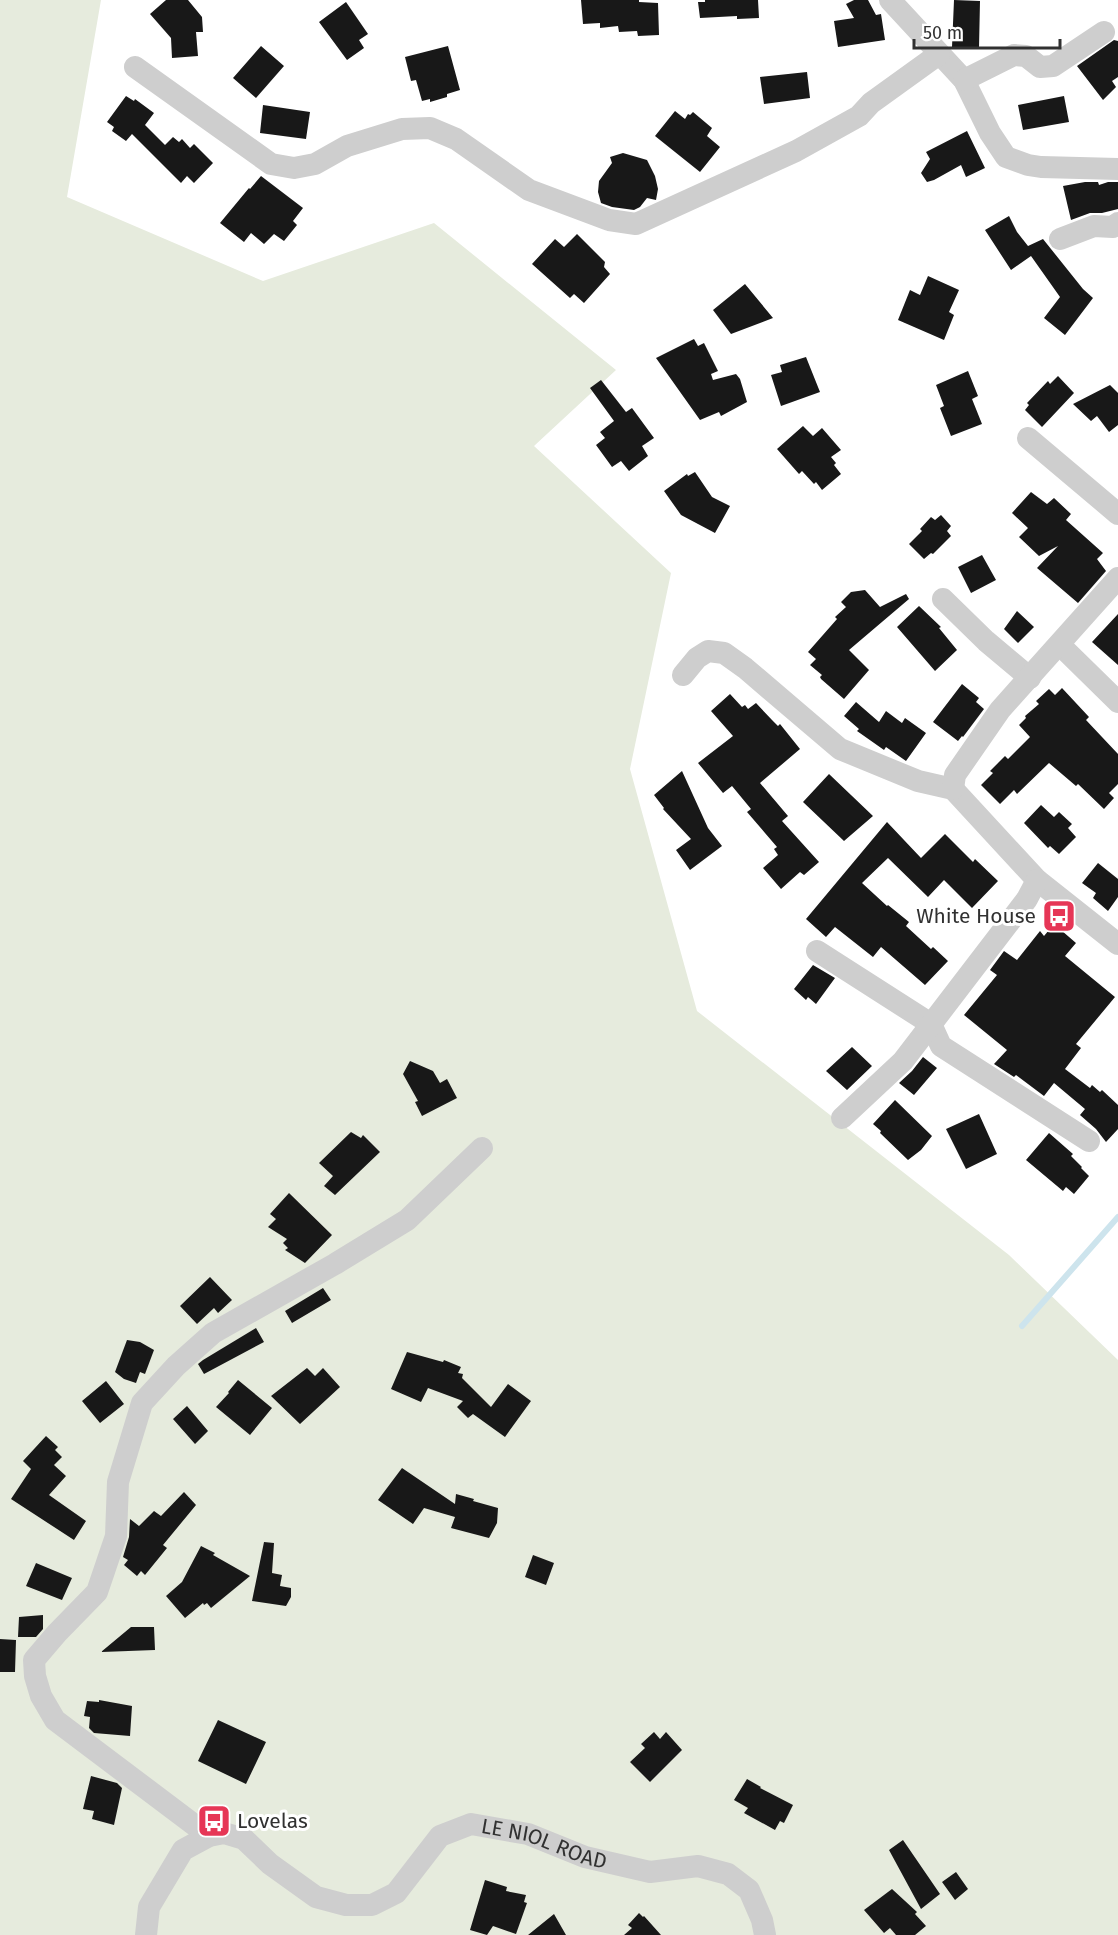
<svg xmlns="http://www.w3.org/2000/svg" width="1118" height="1935" viewBox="0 0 1118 1935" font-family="'Fira Sans',sans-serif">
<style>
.green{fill:#e6ebdd}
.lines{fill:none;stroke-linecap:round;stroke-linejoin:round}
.stream{stroke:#cde4ed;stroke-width:6}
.building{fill:#181818}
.minor{stroke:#cecece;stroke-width:22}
.labels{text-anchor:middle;stroke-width:6;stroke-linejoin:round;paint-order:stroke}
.poi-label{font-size:21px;fill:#313131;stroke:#fff;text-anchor:end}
.street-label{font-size:21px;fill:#313131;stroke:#fff}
</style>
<rect width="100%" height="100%" fill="#fff"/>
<path class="green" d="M 0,0 L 101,0 L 67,197 L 263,281 L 434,223 L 616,370 L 534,446 L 671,573 L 630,769 L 697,1011 L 1009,1255 L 1118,1360 L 1118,1935 L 0,1935 Z"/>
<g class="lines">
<path class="stream" d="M 1022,1326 L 1118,1217"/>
</g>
<path class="building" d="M 166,0 L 188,0 L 202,17 L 203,32 L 196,32 L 198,56 L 172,58 L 171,38 L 150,14 Z
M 581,0 L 639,0 L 639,2 L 658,3 L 659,35 L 638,36 L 637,31 L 619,32 L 618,26 L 600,28 L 600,23 L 583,24 Z
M 705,0 L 758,0 L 759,18 L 737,19 L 737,16 L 700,18 L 698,2 L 705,2 Z
M 854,0 L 868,0 L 876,15 L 881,14 L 885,40 L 838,47 L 834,21 L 854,18 L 846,4 Z
M 954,0 L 980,1 L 979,48 L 952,47 Z
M 346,2 L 368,34 L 359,40 L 364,48 L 347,60 L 319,22 Z
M 1114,40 L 1118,41 L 1118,77 L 1112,81 L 1116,87 L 1103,100 L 1077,66 Z
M 261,46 L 284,66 L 256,98 L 233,78 Z
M 448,46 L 460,90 L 447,94 L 447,97 L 430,102 L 430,99 L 422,101 L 416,80 L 411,81 L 405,57 Z
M 807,72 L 810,98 L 764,104 L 760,77 Z
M 126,96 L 134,101 L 135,99 L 154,113 L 145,125 L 165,145 L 173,137 L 179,142 L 182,139 L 190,148 L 194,144 L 213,163 L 194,183 L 187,176 L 181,183 L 132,134 L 126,141 L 112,131 L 114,127 L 107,122 Z
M 1064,96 L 1069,122 L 1023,130 L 1018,105 Z
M 263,105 L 310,112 L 306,139 L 260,133 Z
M 675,111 L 685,119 L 688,114 L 690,115 L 693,112 L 712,128 L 707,136 L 720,147 L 700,172 L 655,136 Z
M 967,131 L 985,168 L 966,177 L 961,165 L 934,180 L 927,182 L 921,173 L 930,159 L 926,152 Z
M 623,153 L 647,160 L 655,176 L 658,189 L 656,200 L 647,198 L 640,207 L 634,210 L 612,207 L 601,203 L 598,192 L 599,181 L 612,163 L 610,157 Z
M 261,176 L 303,208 L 293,221 L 297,225 L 284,241 L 274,234 L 264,244 L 251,233 L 244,242 L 220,223 L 249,188 L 250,189 Z
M 1085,182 L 1098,182 L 1099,185 L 1108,182 L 1118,182 L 1118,209 L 1102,213 L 1090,213 L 1071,220 L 1063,186 Z
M 1009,216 L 1017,232 L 1028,246 L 1043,239 L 1083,289 L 1093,298 L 1065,335 L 1044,318 L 1060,297 L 1031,256 L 1011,270 L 985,230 Z
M 577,234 L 605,262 L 604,267 L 610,274 L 584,303 L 574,294 L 570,298 L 532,264 L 555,239 L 564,247 Z
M 928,276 L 959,290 L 949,312 L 954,315 L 944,340 L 898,320 L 910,290 L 920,295 Z
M 745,284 L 773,318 L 731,334 L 713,310 Z
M 694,339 L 698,346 L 704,343 L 718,371 L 711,374 L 713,380 L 736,374 L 740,379 L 747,402 L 721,416 L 719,412 L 700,420 L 656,358 Z
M 806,357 L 820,392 L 781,406 L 771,375 L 782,372 L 780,365 Z
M 968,371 L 978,396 L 972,399 L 982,424 L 951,436 L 940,408 L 944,406 L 936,385 Z
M 1058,376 L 1074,393 L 1042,427 L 1025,410 L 1029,405 L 1027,403 L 1048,381 L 1050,384 Z
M 601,380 L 626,412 L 632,408 L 654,438 L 642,446 L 648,456 L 629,471 L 621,461 L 612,467 L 596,445 L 605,438 L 600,432 L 614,421 L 590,388 Z
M 1110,385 L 1118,393 L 1118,425 L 1109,432 L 1097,416 L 1091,421 L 1073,404 Z
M 803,426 L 813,436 L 822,428 L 841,450 L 831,457 L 836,463 L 834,465 L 841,474 L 822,490 L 816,482 L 814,484 L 802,471 L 799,474 L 777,449 Z
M 695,472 L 712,497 L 730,506 L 715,533 L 681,515 L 664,491 L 687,474 L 688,476 Z
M 1031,492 L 1047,504 L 1054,498 L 1071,514 L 1066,520 L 1103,553 L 1097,559 L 1106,571 L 1078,603 L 1037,568 L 1058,546 L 1039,556 L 1019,537 L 1028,528 L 1012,513 Z
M 941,515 L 951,526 L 947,531 L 951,536 L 933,554 L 931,553 L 924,559 L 909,544 L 922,531 L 920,529 L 931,517 L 935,520 Z
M 982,555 L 996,580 L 971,593 L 958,567 Z
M 865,590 L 880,607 L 906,594 L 909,599 L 849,650 L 869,670 L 844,699 L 821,679 L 820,677 L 822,675 L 810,665 L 816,659 L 808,652 L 837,619 L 835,617 L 846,607 L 841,602 L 851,592 Z
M 919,606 L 941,627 L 939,628 L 957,650 L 935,671 L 897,627 Z
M 1017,611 L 1034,627 L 1018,643 L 1004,629 Z
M 1118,614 L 1118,665 L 1092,642 Z
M 962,684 L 979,698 L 976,702 L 984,709 L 963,737 L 962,736 L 958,741 L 933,722 Z
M 1062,688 L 1089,717 L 1086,720 L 1118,754 L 1118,784 L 1109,793 L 1114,798 L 1104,809 L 1078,784 L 1076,786 L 1049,763 L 1017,794 L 1014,790 L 1000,804 L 981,785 L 993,773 L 990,771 L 1005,756 L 1008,759 L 1030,737 L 1019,725 L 1026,718 L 1025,716 L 1039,704 L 1036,701 L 1049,689 L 1055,695 Z
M 730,694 L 742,707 L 745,705 L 748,709 L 756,703 L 772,720 L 778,726 L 780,724 L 800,749 L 760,783 L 788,816 L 782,821 L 819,862 L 804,875 L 800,872 L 781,889 L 763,868 L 778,855 L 774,849 L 777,847 L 747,812 L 751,809 L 732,786 L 723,793 L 698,763 L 733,736 L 711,711 Z
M 856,702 L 879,722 L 886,711 L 902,723 L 905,718 L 926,733 L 906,761 L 886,747 L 884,750 L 857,731 L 859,729 L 844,716 Z
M 682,771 L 708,828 L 722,846 L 690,870 L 676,850 L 691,839 L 663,809 L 664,808 L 654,795 Z
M 829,774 L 873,816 L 844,841 L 803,802 Z
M 1041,805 L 1054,817 L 1059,812 L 1072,824 L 1068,828 L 1076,837 L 1059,854 L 1050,846 L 1048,848 L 1024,823 Z
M 887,822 L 921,858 L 945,834 L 973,862 L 975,859 L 998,881 L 972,908 L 944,880 L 928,897 L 888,858 L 862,883 L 887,906 L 888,905 L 909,922 L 906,926 L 931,949 L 933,947 L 948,961 L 925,985 L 881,947 L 873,957 L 835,927 L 826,937 L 806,919 Z
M 1098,863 L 1118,879 L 1118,897 L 1108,911 L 1093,898 L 1096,893 L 1082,883 Z
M 1054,924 L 1076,943 L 1065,956 L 1115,997 L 1076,1044 L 1081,1048 L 1065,1069 L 1090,1088 L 1092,1085 L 1100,1092 L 1102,1090 L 1118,1105 L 1118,1129 L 1106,1142 L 1096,1129 L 1080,1115 L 1085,1109 L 1054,1083 L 1044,1096 L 1016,1075 L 1014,1077 L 994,1064 L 1007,1050 L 964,1015 L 997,975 L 990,970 L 1004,951 L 1017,960 L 1040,931 L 1044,936 Z
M 813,965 L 835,978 L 816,1004 L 808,997 L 806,1000 L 794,989 Z
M 852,1047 L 872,1066 L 847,1090 L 826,1071 Z
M 923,1057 L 937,1068 L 914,1095 L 899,1083 L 912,1071 Z
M 410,1061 L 433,1071 L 440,1083 L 447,1079 L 457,1098 L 422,1116 L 415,1102 L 418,1101 L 403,1074 Z
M 895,1100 L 932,1136 L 921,1150 L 908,1160 L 880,1133 L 881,1131 L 873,1124 Z
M 979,1114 L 997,1154 L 966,1169 L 946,1129 Z
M 351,1132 L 361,1138 L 363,1135 L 380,1152 L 335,1195 L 324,1186 L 333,1176 L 319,1163 Z
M 1049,1133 L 1073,1154 L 1071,1156 L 1082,1167 L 1081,1168 L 1089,1176 L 1074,1194 L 1066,1187 L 1063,1191 L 1026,1160 Z
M 289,1193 L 332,1235 L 305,1263 L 285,1250 L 288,1248 L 283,1243 L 287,1239 L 268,1227 L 276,1219 L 270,1214 Z
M 210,1277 L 232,1300 L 218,1313 L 214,1308 L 197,1324 L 180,1306 Z
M 323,1288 L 331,1300 L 292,1323 L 285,1311 Z
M 256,1328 L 264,1342 L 204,1374 L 198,1364 L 203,1360 Z
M 127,1340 L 140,1342 L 154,1350 L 145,1374 L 140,1372 L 136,1383 L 124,1379 L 115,1372 Z
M 407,1352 L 443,1362 L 444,1360 L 461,1367 L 458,1373 L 463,1374 L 462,1378 L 491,1407 L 508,1384 L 531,1401 L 505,1437 L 473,1414 L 468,1418 L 457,1407 L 463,1401 L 428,1388 L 421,1402 L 391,1389 Z
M 307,1368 L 315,1376 L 323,1368 L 340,1387 L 300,1424 L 271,1396 Z
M 238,1380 L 272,1408 L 250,1435 L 216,1407 L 229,1393 L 228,1392 Z
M 106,1381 L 124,1404 L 100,1423 L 82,1401 Z
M 187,1406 L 208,1431 L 195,1444 L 173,1419 Z
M 46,1436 L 58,1447 L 55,1450 L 62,1457 L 54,1465 L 66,1476 L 49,1495 L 86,1521 L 74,1540 L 11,1499 L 31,1469 L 23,1461 Z
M 402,1468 L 455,1504 L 456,1494 L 474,1499 L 473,1501 L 498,1508 L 497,1523 L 489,1538 L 451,1528 L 455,1517 L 424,1508 L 413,1524 L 378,1500 Z
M 184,1492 L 196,1505 L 163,1545 L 167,1548 L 145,1575 L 141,1571 L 137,1576 L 124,1565 L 128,1560 L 123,1557 L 129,1537 L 130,1519 L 139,1526 L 154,1511 L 161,1516 Z
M 264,1542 L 274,1543 L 272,1573 L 282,1575 L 280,1586 L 291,1588 L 291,1597 L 286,1606 L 252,1601 Z
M 201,1546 L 215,1553 L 213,1555 L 250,1576 L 211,1608 L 207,1603 L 204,1605 L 203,1603 L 185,1618 L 166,1596 L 182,1582 Z
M 533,1555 L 554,1563 L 546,1585 L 525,1577 Z
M 36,1563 L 72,1578 L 62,1600 L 26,1586 Z
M 43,1615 L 43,1629 L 36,1637 L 18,1637 L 19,1617 Z
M 131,1627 L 154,1627 L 155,1650 L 101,1652 Z
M 0,1639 L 16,1640 L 15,1672 L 0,1672 Z
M 99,1700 L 132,1706 L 130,1736 L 94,1733 L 89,1728 L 90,1717 L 84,1716 L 87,1701 L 99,1702 Z
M 218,1720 L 266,1742 L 246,1784 L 198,1761 Z
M 654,1732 L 660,1739 L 666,1732 L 682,1750 L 650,1782 L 630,1762 L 645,1748 L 641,1744 Z
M 91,1776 L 117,1783 L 122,1788 L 114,1825 L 92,1819 L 94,1811 L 83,1809 Z
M 747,1779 L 761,1787 L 760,1788 L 793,1805 L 784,1823 L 780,1821 L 775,1830 L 744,1813 L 748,1808 L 734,1800 Z
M 903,1840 L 940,1894 L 921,1909 L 889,1850 Z
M 956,1872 L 968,1889 L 955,1900 L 942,1882 Z
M 485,1880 L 507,1887 L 506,1891 L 526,1895 L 524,1902 L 527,1903 L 516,1934 L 493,1926 L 487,1935 L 470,1930 Z
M 892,1889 L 917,1912 L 915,1914 L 926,1926 L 915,1935 L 896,1935 L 890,1928 L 884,1933 L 864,1910 Z
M 639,1913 L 643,1917 L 644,1916 L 661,1935 L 624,1935 L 632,1928 L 628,1925 Z
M 554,1914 L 566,1935 L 528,1935 Z"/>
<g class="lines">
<g class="minor">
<path d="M 890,0 L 964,80 L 990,133 L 1006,157 L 1028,165 L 1041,167 L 1118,169"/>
<path d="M 135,67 L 271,164 L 294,168 L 315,164 L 347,146 L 402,129 L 430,128 L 456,139 L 529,190 L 609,220 L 636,224 L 796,151 L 859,116 L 871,103 L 939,54"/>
<path d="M 964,80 L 1014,55 L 1026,56 L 1040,67 L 1053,66 L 1104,32"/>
<path d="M 1060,239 L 1094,226 L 1113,227 L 1118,223"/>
<path d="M 1028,438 L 1118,514"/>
<path d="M 943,599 L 986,641 L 1030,678"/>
<path d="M 1060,645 L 1118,702"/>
<path d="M 683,675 L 697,658 L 708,651 L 724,653 L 745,668 L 840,749 L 918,781 L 953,789 L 1037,880 L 1118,944"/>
<path d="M 953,789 L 955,775 L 1000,710 L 1118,578"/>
<path d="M 817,951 L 931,1024 L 941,1046 L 1089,1141"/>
<path d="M 842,1118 L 903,1061 L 1027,899 L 1037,880"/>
<path d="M 209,1836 L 55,1720 L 41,1696 L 35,1676 L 34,1660 L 57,1633 L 97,1592 L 116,1536 L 118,1482 L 142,1403 L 176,1366 L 213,1333 L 335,1264 L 407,1220 L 482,1148"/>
<path id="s1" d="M 146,1935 L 149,1907 L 183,1850 L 209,1836 L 224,1833 L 244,1839 L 270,1864 L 316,1897 L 346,1905 L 372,1905 L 396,1893 L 440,1836 L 471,1824 L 528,1834 L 585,1857 L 650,1872 L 698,1866 L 728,1874 L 749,1890 L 762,1920 L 765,1935"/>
</g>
</g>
<defs>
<symbol id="bus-square" viewBox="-11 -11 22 22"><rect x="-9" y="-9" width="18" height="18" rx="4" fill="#e63656" stroke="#fff"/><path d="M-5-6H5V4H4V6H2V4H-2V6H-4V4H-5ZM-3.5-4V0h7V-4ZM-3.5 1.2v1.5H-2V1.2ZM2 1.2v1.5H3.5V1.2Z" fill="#fff"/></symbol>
</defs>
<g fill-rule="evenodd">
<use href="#bus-square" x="1040" y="897" width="38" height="38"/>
<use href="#bus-square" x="195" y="1802" width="38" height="38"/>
</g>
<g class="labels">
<g class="poi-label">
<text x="1036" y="923">White House</text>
<text x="237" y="1828" text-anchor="start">Lovelas</text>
</g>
<g class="street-label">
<text dy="7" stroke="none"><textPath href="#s1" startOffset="518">LE NIOL ROAD</textPath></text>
</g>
</g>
<path d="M914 39v9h146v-9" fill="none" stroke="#313131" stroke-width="3"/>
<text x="923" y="39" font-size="18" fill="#313131" stroke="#ffffff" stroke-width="4.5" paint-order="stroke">50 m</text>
</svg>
